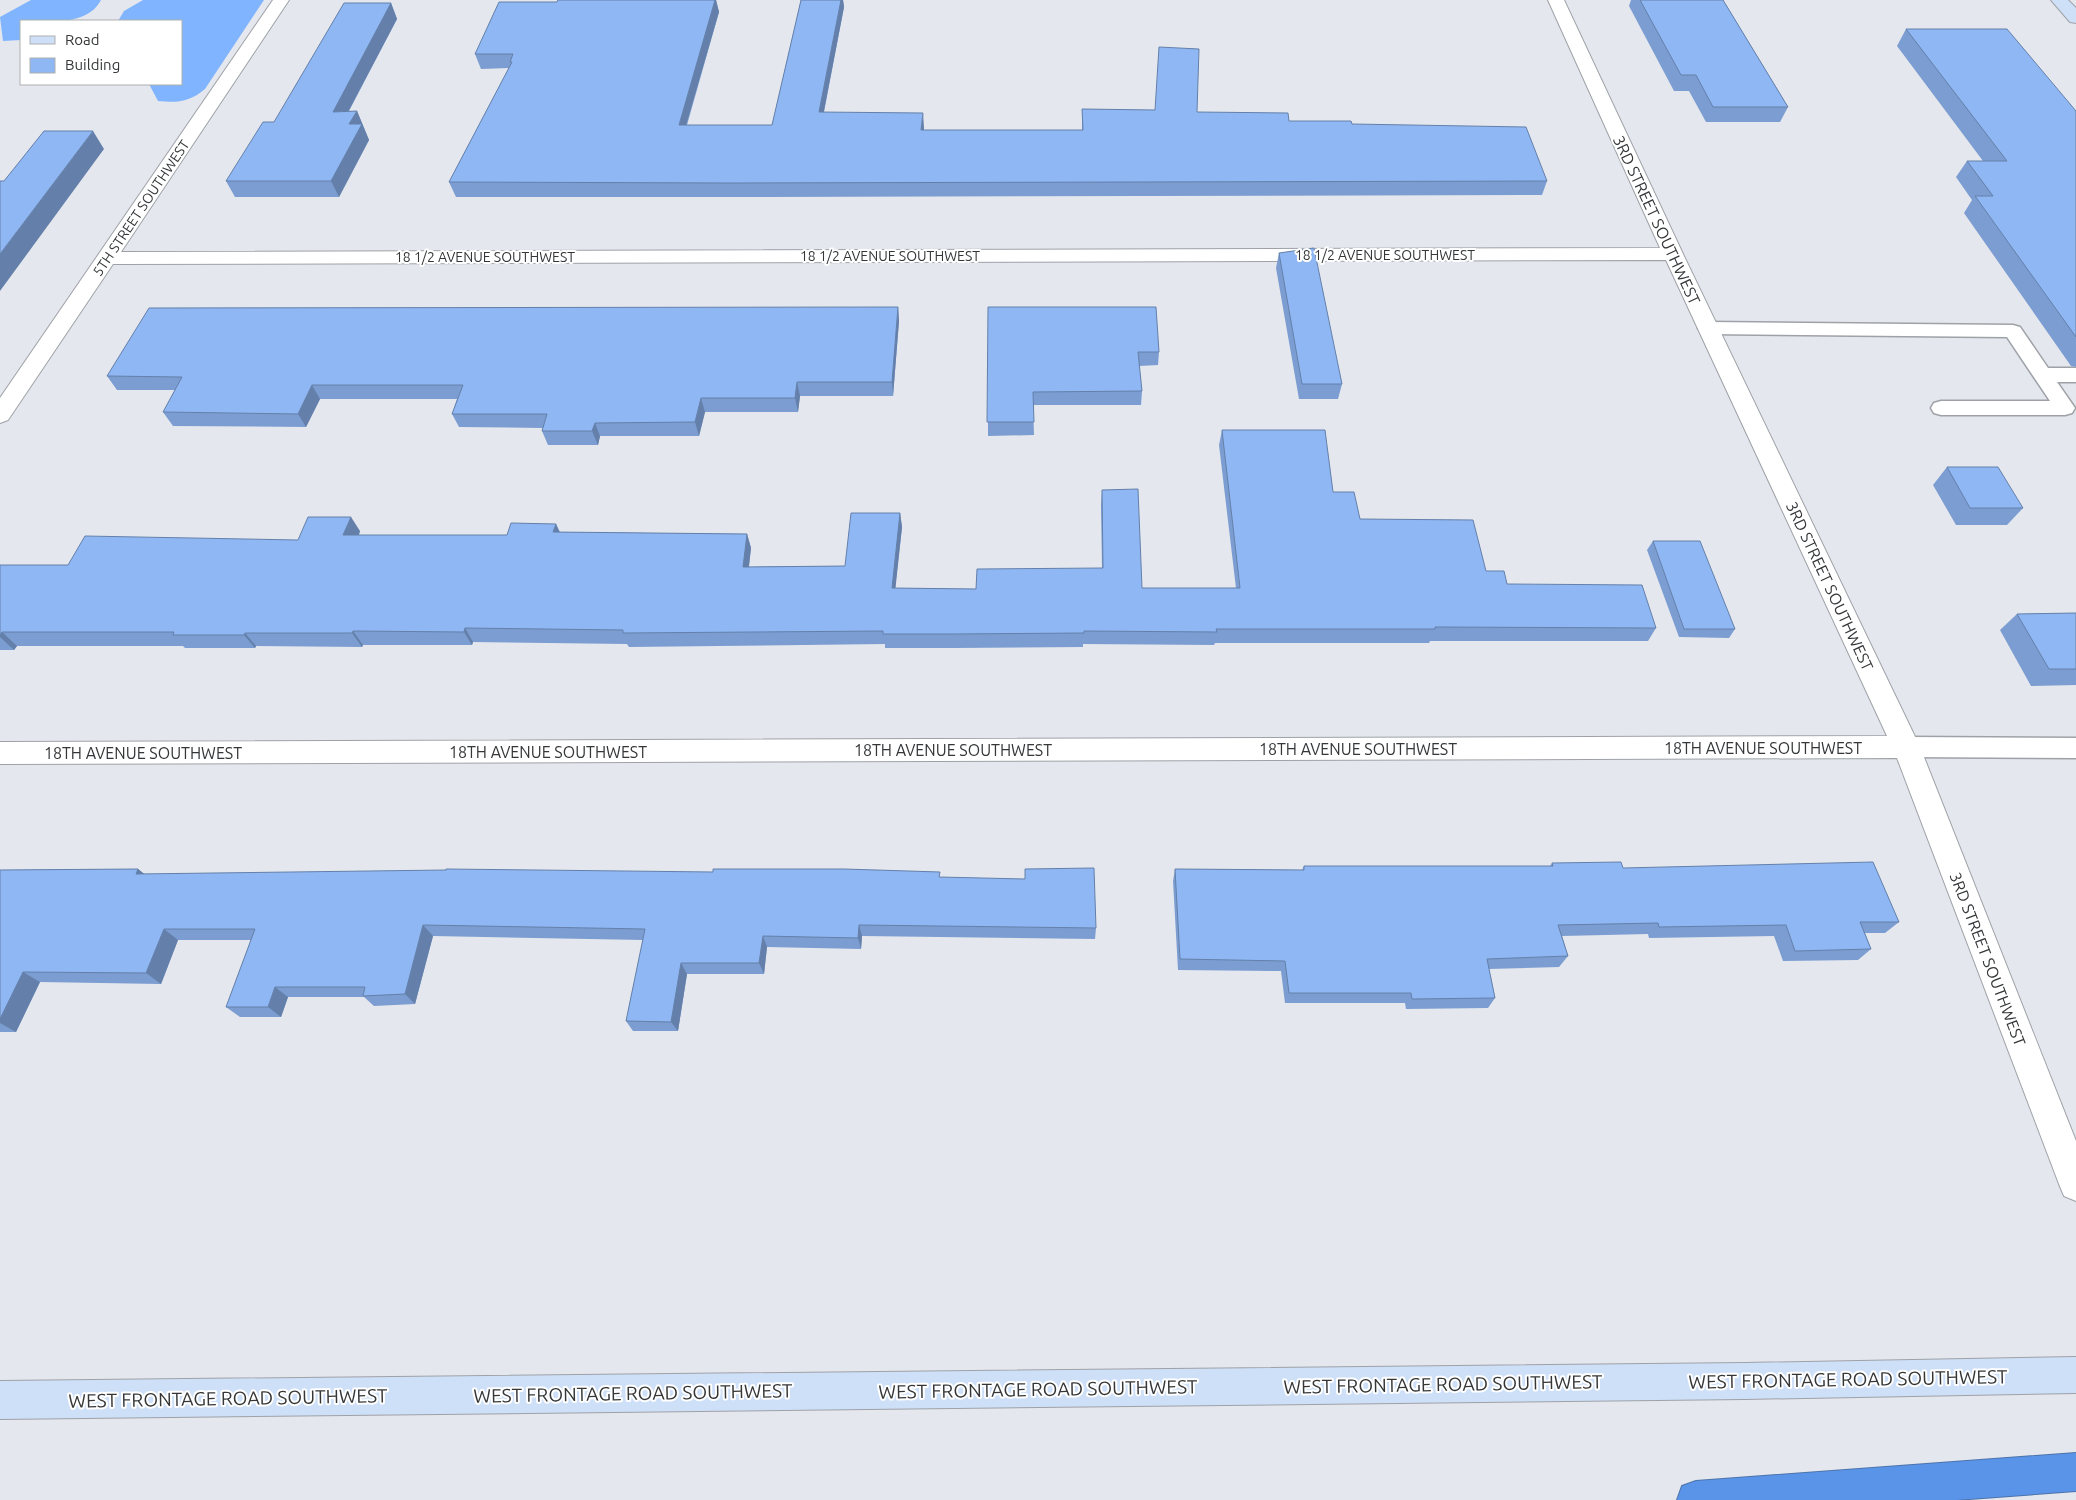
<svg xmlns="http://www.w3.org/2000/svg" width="2076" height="1500" viewBox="0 0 2076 1500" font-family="Ubuntu,sans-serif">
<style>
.forest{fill:#81b4fe}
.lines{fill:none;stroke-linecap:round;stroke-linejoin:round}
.lane-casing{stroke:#9ea2a7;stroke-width:3}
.street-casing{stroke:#9ea2a7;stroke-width:2}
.secondary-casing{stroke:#9ea2a7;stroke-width:2}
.highway-casing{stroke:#4d73ab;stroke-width:2}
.lane{fill:#fff;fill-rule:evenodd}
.street{fill:#fff;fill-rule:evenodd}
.secondary{fill:#cedff8;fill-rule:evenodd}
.highway{fill:#5a94e9;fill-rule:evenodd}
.wall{fill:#7b9dd1}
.shaded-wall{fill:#6480aa}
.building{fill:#8fb7f3;stroke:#6480aa}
.labels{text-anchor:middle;stroke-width:4;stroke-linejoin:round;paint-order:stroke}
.far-street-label{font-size:14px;fill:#343638;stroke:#fff}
.street-label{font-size:16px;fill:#343638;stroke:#fff}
.near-street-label{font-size:19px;fill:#343638;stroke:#fff}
</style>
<rect width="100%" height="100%" fill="#e4e7ed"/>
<path class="forest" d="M 31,0 L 101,0 C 87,27 46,21 21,21 L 21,40 L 3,41 L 0,17 Z
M 143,0 L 264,0 L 205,89 C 190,102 177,103 158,101 L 149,84 L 181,84 L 181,21 L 118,21 L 124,11 Z"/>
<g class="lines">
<defs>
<path id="lane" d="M 1708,322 L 2013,325 L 2020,327 L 2048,368 L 2076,368 L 2076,382 L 2057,382 L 2075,408 L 2072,413 L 2065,415 L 1941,415 L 1934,413 L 1931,408 L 1934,403 L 1941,401 L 2050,401 L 2007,337 L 1708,334 L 1701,332 L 1698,328 L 1701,324 Z
M 1906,737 L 2076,738 L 2076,758 L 1906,757 L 1897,754 L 1894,747 L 1897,740 Z"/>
<path id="street" d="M 273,0 L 289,0 L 121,252 L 1660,248 L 1548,0 L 1564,0 L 1683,254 L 1920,747 L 2076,1141 L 2076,1201 L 2064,1196 L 2059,1184 L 1897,758 L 0,764 L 0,742 L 1887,736 L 1666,260 L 113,264 L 8,420 L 0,423 L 0,398 Z"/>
<path id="secondary" d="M 2051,0 L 2068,0 L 2076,8 L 2076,23 L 2070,22 Z
M 2076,1357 L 2076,1393 L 1745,1399 L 0,1419 L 0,1381 L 1745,1363 Z"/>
<path id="highway" d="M 2076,1453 L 2076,1491 L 1956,1500 L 1677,1500 L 1682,1486 L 1696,1481 Z"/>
</defs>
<use href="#lane" class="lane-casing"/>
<use href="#street" class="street-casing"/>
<use href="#secondary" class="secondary-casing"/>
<use href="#highway" class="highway-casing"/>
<use href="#lane" class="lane"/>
<use href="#street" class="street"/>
<use href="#secondary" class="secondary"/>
<use href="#highway" class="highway"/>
</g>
<path class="wall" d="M 558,0 L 716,0 L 719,12 L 687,125 L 772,125 L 801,0 L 843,0 L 844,7 L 824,112 L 924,128 L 924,130 L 1082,130 L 1082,109 L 1197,112 L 1289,121 L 1352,124 L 1547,181 L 1542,195 L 732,197 L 456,197 L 449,182 L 509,68 L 481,69 L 475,54 L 557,2 Z
M 1631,0 L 1723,0 L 1788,107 L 1780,122 L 1706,122 L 1689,91 L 1674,91 L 1629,6 Z
M 391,3 L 397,19 L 349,111 L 357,111 L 369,140 L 339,197 L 235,197 L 226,181 L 274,122 Z
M 1906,29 L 2076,111 L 2076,367 L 2071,366 L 1964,213 L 1972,200 L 1956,177 L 1967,161 L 1983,161 L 1897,46 Z
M 1279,253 L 1342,384 L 1338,399 L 1299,399 L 1276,268 Z
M 898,307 L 899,321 L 893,396 L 800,396 L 798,412 L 705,412 L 699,436 L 600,436 L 598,445 L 548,445 L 542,431 L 543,428 L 459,427 L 452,414 L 457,399 L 320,399 L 306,427 L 173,426 L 163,412 L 175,390 L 117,390 L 107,376 Z
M 988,307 L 1159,352 L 1158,365 L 1139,366 L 1142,391 L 1141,405 L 1033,405 L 1034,435 L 988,436 Z
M 1222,430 L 1333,492 L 1360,519 L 1486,571 L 1507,584 L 1656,628 L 1648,641 L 1430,641 L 1429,643 L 1215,643 L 1214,645 L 1083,644 L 1083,647 L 954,648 L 885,648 L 885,644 L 629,647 L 627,644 L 473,642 L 472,645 L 363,645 L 362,647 L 256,646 L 255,648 L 185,648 L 183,646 L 17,646 L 14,650 L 0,650 L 0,565 L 68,565 L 298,540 L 360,531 L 359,535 L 507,535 L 556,524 L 560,532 L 747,534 L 751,548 L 749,567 L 845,566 L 900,513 L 902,527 L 895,588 L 976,589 L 1102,568 L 1101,505 L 1102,490 L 1142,588 L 1236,588 L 1219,445 Z
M 1947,467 L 2023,508 L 2007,525 L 1956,525 L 1933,485 Z
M 1653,541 L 1735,629 L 1729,638 L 1679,637 L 1647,550 Z
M 2076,613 L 2076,685 L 2031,686 L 2000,630 L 2017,614 Z
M 1552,863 L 1623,868 L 1899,922 L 1885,933 L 1865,933 L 1871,949 L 1858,960 L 1783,961 L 1774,936 L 1649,938 L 1648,934 L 1562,936 L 1568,956 L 1559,967 L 1489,969 L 1495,998 L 1488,1008 L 1406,1009 L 1405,1003 L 1285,1003 L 1281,971 L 1178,970 L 1173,881 L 1175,869 L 1302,870 L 1304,866 L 1550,866 Z
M 138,869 L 144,874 L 941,877 L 1096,928 L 1095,939 L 862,936 L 861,949 L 767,947 L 764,974 L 687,974 L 678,1031 L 633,1031 L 626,1021 L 643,940 L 433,936 L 415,1004 L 374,1006 L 364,997 L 288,997 L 281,1017 L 240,1017 L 226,1007 L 251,940 L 178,940 L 161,984 L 40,982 L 16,1032 L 0,1032 L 0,870 Z"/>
<path class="shaded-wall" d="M 715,0 L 716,0 L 719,12 L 682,139 L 679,125 Z
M 841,0 L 843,0 L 844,7 L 821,126 L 819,112 Z
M 391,3 L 397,19 L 340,127 L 333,112 Z
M 357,111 L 369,140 L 339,197 L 331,181 L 349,124 Z
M 923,113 L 924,128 L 923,145 L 921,130 Z
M 93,131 L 104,149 L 0,291 L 0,254 Z
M 898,307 L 899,321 L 893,396 L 892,382 Z
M 797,382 L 800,396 L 798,412 L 795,398 Z
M 312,385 L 320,399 L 306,427 L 298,414 Z
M 701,398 L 705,412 L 699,436 L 695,422 Z
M 595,423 L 600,436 L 598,445 L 592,431 Z
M 900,513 L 902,527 L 894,602 L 892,588 Z
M 351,517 L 360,531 L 353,550 L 343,535 Z
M 556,524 L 562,538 L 553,532 Z
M 747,534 L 751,548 L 747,581 L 743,567 Z
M 465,628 L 473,642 L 472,645 L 464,632 Z
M 353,631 L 363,645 L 362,647 L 352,633 Z
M 2,632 L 17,646 L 14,650 L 0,637 L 0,635 Z
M 245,633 L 256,646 L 255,648 L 244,635 Z
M 138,869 L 152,880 L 136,874 Z
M 423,925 L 433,936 L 415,1004 L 405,994 Z
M 859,925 L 862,936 L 861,949 L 858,938 Z
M 164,929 L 178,940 L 161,984 L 146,973 Z
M 763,936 L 767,947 L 764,974 L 759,963 Z
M 681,963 L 687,974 L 678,1031 L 671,1022 Z
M 23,972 L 40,982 L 16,1032 L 0,1023 L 0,1019 Z
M 275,987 L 288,997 L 281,1017 L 268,1007 Z"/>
<path class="building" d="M 558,0 L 715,0 L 679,125 L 772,125 L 801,0 L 841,0 L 819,112 L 923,113 L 921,130 L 1083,130 L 1082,109 L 1155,110 L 1159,47 L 1199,49 L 1197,112 L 1288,113 L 1289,121 L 1351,121 L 1352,124 L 1526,127 L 1547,181 L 729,183 L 449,182 L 512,62 L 510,62 L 513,54 L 475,54 L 499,2 L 557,2 Z
M 1640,0 L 1723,0 L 1788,107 L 1713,107 L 1696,75 L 1681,75 Z
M 344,3 L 391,3 L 333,112 L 357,111 L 349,124 L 362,124 L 331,181 L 226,181 L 263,122 L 274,122 Z
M 1906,29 L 2007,29 L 2076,111 L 2076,337 L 1975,196 L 1993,196 L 1967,161 L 2007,161 Z
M 44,131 L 93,131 L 0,254 L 0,181 L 4,181 Z
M 1314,248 L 1342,384 L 1302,384 L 1279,253 Z
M 898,307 L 892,382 L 797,382 L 795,398 L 701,398 L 695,422 L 595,423 L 592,431 L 542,431 L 547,414 L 452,414 L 463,385 L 312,385 L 298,414 L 163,412 L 182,377 L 107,376 L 149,308 Z
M 988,307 L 1156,307 L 1159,352 L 1138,352 L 1142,391 L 1033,392 L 1034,422 L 987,422 Z
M 1222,430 L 1325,430 L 1333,492 L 1354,492 L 1360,519 L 1473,520 L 1486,571 L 1504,571 L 1507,584 L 1642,585 L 1656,628 L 1435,627 L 1435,629 L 1216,629 L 1217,632 L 1084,631 L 1084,633 L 952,634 L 883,634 L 883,631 L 623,633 L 623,630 L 465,628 L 464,632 L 353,631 L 352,633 L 245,633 L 244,635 L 173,635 L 174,632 L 2,632 L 0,635 L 0,565 L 68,565 L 85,536 L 298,540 L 308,517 L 351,517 L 343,535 L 507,535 L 511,523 L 556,524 L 553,532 L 747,534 L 743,567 L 845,566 L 851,513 L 900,513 L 892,588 L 976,589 L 977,569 L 1103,568 L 1102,490 L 1138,489 L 1142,588 L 1240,588 Z
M 1947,467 L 1998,467 L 2023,508 L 1970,508 Z
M 1653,541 L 1700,541 L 1735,629 L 1684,629 Z
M 2076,613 L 2076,669 L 2049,669 L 2017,614 Z
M 1621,862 L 1623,868 L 1873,862 L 1899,922 L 1860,922 L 1871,949 L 1795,951 L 1786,925 L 1659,927 L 1658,923 L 1558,925 L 1568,956 L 1487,959 L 1495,998 L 1412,999 L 1411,993 L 1289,993 L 1285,961 L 1180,959 L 1175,869 L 1304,870 L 1304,866 L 1553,866 L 1552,863 Z
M 1094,868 L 1096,928 L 859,925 L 858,938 L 763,936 L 759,963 L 681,963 L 671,1022 L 626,1021 L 645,929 L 423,925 L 405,994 L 363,996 L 365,987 L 275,987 L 268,1007 L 226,1007 L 255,929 L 164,929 L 146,973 L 23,972 L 0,1019 L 0,870 L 138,869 L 136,874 L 446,870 L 446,869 L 713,872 L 713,869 L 844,869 L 940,872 L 939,877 L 1025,879 L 1025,869 Z"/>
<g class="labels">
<g class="far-street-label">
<text transform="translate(141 208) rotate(-56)" y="5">5TH STREET SOUTHWEST</text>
<text x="1385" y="260">18 1/2 AVENUE SOUTHWEST</text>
<text x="890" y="261">18 1/2 AVENUE SOUTHWEST</text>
<text x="485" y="262">18 1/2 AVENUE SOUTHWEST</text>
</g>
<g class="street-label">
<text transform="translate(1657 220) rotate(65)" y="6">3RD STREET SOUTHWEST</text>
<text transform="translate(1830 586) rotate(65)" y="6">3RD STREET SOUTHWEST</text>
<text x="1763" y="754">18TH AVENUE SOUTHWEST</text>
<text x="1358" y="755">18TH AVENUE SOUTHWEST</text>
<text x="953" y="756">18TH AVENUE SOUTHWEST</text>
<text x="548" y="758">18TH AVENUE SOUTHWEST</text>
<text x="143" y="759">18TH AVENUE SOUTHWEST</text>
<text transform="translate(1988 959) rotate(69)" y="6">3RD STREET SOUTHWEST</text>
</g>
<g class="near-street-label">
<text transform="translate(1848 1379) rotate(-1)" y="7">WEST FRONTAGE ROAD SOUTHWEST</text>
<text transform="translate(1443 1384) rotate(-1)" y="7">WEST FRONTAGE ROAD SOUTHWEST</text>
<text transform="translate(1038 1389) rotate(-1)" y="7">WEST FRONTAGE ROAD SOUTHWEST</text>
<text transform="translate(633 1393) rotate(-1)" y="7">WEST FRONTAGE ROAD SOUTHWEST</text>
<text transform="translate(228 1398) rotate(-1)" y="7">WEST FRONTAGE ROAD SOUTHWEST</text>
</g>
</g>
<rect x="20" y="20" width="162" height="65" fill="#ffffff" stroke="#aeafaf"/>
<rect x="30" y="36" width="25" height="8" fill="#cedff8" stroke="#aeafaf"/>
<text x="65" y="45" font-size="15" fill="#343638">Road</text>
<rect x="30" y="58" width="25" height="15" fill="#8fb7f3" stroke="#aeafaf"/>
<text x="65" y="70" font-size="15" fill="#343638">Building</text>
</svg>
